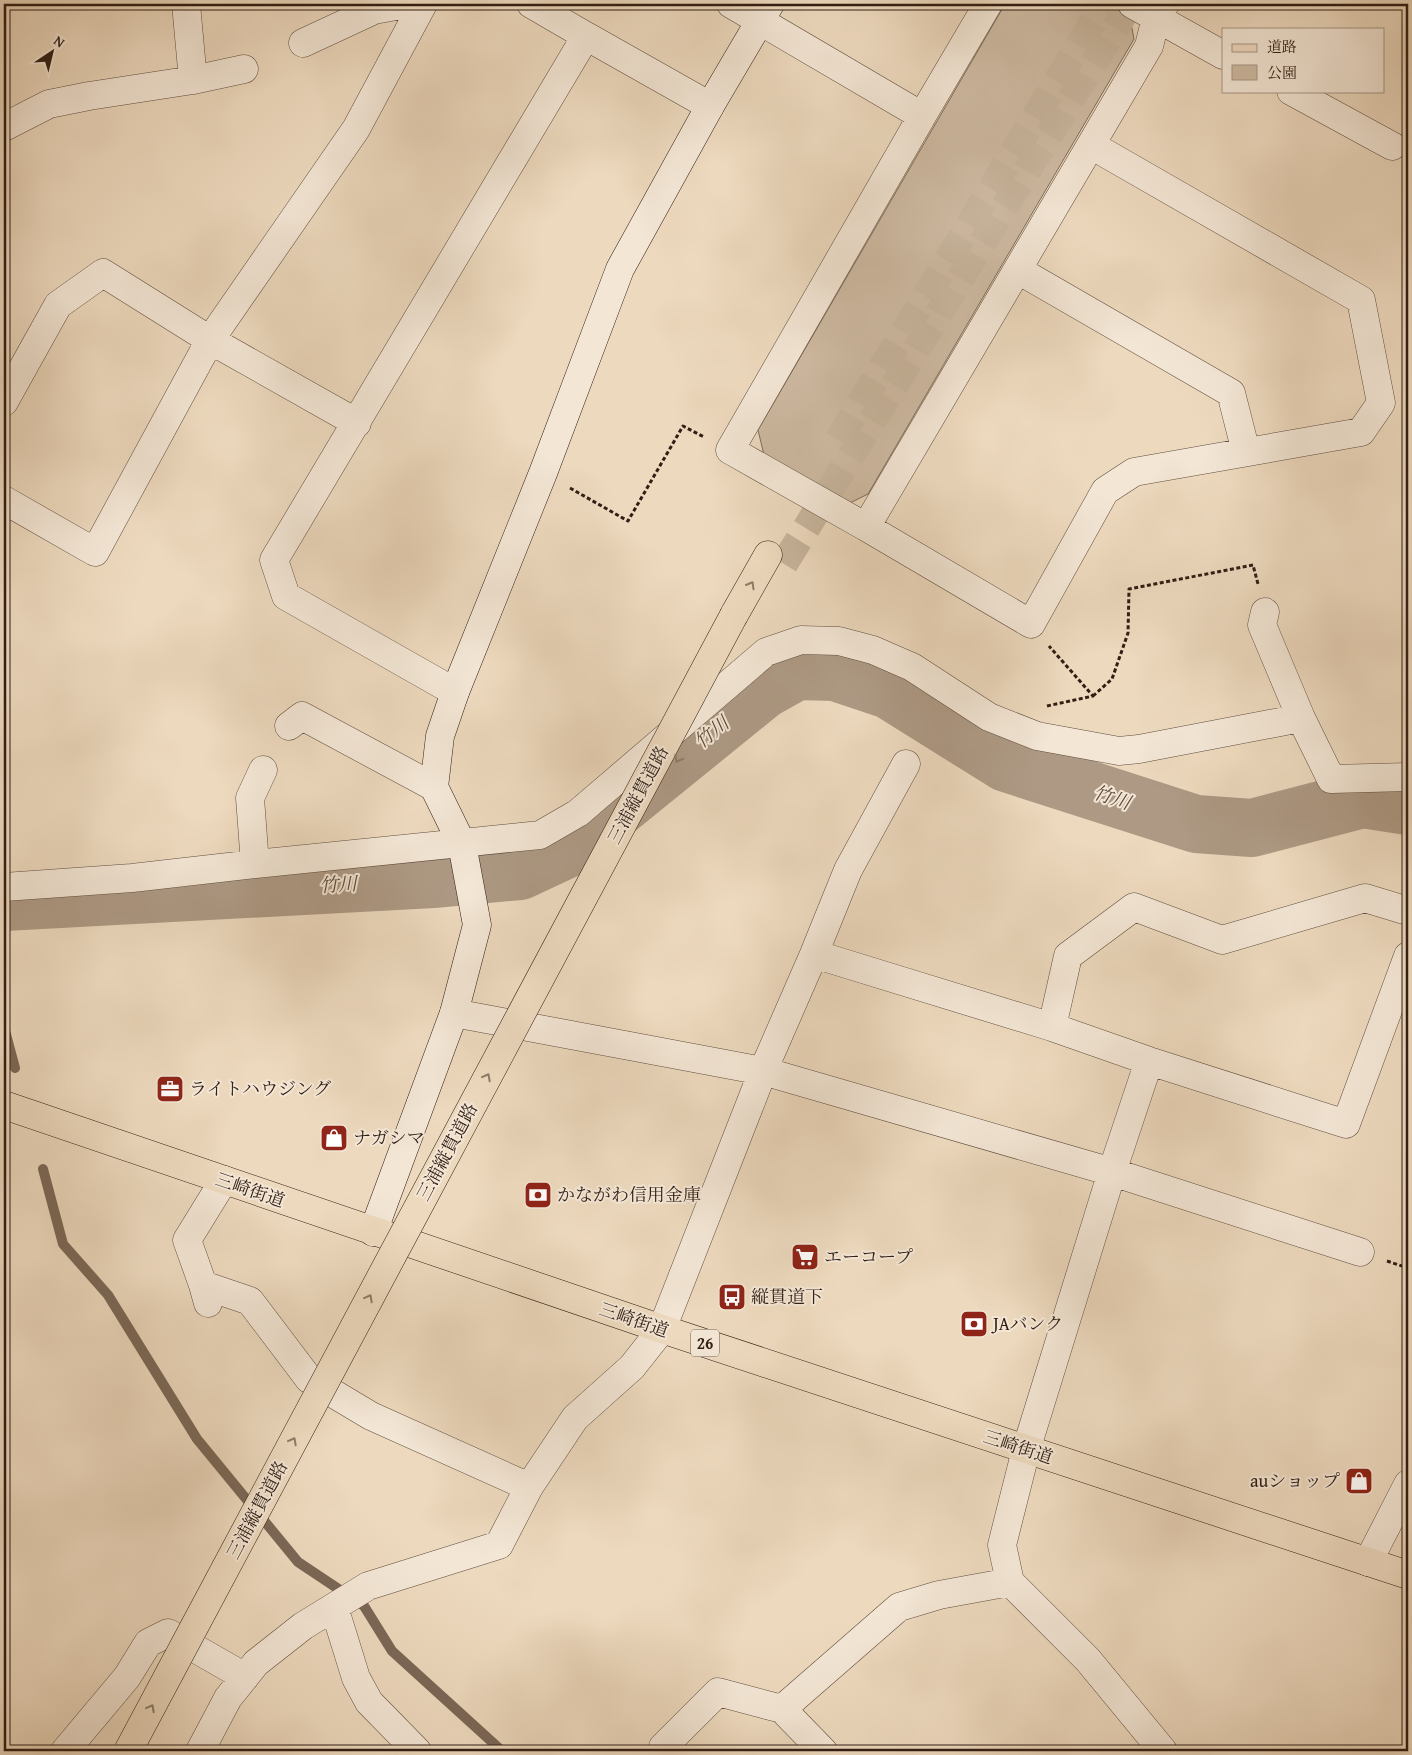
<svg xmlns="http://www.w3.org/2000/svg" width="1412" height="1755" viewBox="0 0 1412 1755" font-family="'Gentium Book Plus','Noto Serif JP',serif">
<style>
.green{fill:#cdb9a1;stroke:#7e6c5a}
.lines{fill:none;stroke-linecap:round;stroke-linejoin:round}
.stream{stroke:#7b6857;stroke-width:10}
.river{stroke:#ad9984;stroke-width:58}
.highway-tunnel{stroke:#c7b49c;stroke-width:28;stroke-dasharray:28 14;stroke-linecap:butt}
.street-casing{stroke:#5f4d3e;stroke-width:29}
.secondary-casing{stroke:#301e14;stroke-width:29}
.primary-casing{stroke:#301e14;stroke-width:29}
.highway-casing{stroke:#301e14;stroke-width:29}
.path{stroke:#301e14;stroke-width:3;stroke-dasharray:4 2.5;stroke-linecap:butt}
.street{stroke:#f3e6d5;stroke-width:28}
.secondary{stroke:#f3e6d5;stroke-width:28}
.primary{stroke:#edd9be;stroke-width:28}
.highway{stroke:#edd9be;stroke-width:28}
.highway-bridge-casing{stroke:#301e14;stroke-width:29;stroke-linecap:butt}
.highway-bridge{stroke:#edd9be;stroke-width:28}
.oneway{stroke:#8e7c69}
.labels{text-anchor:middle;stroke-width:4;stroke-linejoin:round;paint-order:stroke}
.shield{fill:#f3e6d5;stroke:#6a5a4e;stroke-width:1}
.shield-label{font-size:16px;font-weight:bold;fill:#301e14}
.street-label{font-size:18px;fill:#301e14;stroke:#f3e6d5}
.poi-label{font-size:18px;fill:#301e14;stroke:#f3e6d5;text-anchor:start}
.water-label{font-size:19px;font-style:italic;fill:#5c493b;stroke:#f3e6d5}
</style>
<rect width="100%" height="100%" fill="#edd9be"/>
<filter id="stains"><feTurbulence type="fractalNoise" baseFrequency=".004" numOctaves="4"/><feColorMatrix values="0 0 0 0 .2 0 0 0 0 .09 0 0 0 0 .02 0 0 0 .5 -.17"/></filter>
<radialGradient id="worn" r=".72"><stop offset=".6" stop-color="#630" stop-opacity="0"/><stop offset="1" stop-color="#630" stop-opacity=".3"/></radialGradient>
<path class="green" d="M 1005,4 L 1105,4 L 1130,18 L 1134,39 L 868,494 L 850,503 L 764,455 L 758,430 Z"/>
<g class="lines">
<path class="stream" d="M 4,1027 L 15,1068
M 43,1169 L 63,1244 L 108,1295 L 197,1439 L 298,1562 L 364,1606 L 392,1651 L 502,1751"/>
<path class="river" d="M 4,902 L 433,879 L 520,871 L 567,849 L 763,690 L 797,671 L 835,672 L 889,690 L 1006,763 L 1196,824 L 1252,828 L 1363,799 L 1408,806"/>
<path class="highway-tunnel" d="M 838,440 L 1104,4
M 784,564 L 1130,4"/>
<defs>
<path id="street" d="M 186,4 L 193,80 L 244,69
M 531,4 L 586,36
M 731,4 L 922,116 L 730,450 L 866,527 L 1149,46 L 1156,18 L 1165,4
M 1132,4 L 1223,55
M 303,43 L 374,10 L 407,4
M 1291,91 L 1392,146
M 922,116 L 988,4
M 4,127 L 49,104 L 89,96 L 193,80
M 1018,270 L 1231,393 L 1246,452
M 4,402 L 58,305 L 103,273 L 210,340 L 95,552 L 4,500
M 357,423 L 210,340 L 356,129 L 423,4
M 866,527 L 1031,624 L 1105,491 L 1134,472 L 1361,432 L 1381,403 L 1361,300 L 1091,145
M 455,692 L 286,596 L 274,560 L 586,36 L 710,106
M 1301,718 L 1331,779 L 1408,777
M 289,726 L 302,716 L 434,787
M 255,864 L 250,798 L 263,770
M 4,887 L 132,878 L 255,864 L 540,835 L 578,813 L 766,652 L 801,640 L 839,641 L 873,650 L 912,667 L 989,717 L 1037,736 L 1119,751 L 1139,749 L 1301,718 L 1262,625 L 1265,612
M 814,954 L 1052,1027 L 1068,956 L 1134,907 L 1222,940 L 1365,898 L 1408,911
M 454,1013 L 763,1071 L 1112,1172 L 1360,1252
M 1052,1027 L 1149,1061
M 203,1285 L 250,1301 L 309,1379 L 371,1416 L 529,1487
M 208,1303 L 203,1285 L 187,1240 L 224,1180
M 1368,1562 L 1408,1484
M 1010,1582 L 1088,1660 L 1163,1751
M 334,1607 L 356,1678 L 369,1702 L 417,1751
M 65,1751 L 127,1677 L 148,1643 L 168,1633 L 245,1677
M 200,1751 L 228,1698 L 256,1663 L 303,1626 L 368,1586 L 499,1545 L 529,1487 L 575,1418 L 632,1367 L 662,1329 L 763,1071 L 814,954 L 848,870 L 906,764
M 663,1751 L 663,1747 L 718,1692 L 782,1709
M 823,1751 L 782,1709 L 899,1607 L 939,1595 L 1010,1582 L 1002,1545 L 1026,1450 L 1112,1172 L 1149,1061 L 1346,1124 L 1408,956"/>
<path id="secondary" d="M 373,1232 L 454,1013 L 477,925 L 462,844 L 434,787 L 440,736 L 455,692 L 543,473 L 620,269 L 710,106 L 770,4"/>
<path id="primary" d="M 4,1105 L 662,1329 L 1408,1575"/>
<path id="highway" d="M 734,615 L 768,555"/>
</defs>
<use href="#street" class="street-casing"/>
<use href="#secondary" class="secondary-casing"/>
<use href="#primary" class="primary-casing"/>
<use href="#highway" class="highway-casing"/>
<path class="path" d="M 570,488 L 628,521 L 683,426 L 704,437
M 1093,696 L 1112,679 L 1128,633 L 1129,589 L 1253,565 L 1258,584
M 1047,706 L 1093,696 L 1049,646
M 1387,1261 L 1408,1268"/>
<use href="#street" class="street"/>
<use href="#secondary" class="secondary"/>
<use href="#primary" class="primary"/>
<use href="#highway" class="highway"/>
<defs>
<path id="highway-bridge" d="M 128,1751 L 734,615"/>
</defs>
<use href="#highway-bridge" class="highway-bridge-casing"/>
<use href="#highway-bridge" class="highway-bridge"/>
</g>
<defs><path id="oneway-chevron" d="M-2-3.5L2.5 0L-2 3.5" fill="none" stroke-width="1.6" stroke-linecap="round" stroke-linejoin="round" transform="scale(1.25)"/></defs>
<g class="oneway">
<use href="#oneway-chevron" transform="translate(751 585) rotate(-60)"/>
<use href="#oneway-chevron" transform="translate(678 759) rotate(118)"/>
<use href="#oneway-chevron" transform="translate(487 1077) rotate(-62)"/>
<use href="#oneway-chevron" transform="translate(369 1298) rotate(-62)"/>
<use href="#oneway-chevron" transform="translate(293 1441) rotate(-62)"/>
<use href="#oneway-chevron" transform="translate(151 1708) rotate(-62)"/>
</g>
<defs>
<symbol id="office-square" viewBox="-11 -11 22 22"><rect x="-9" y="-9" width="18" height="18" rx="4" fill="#8f2418" stroke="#f3e6d5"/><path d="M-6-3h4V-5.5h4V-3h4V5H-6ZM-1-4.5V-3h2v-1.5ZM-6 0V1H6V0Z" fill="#fff"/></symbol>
<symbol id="shop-square" viewBox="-11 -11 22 22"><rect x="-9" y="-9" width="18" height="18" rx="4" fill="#8f2418" stroke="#f3e6d5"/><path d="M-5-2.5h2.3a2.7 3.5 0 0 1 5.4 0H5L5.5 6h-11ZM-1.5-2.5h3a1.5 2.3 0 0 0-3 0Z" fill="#fff"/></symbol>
<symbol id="bank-square" viewBox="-11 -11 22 22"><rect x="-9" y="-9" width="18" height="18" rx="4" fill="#8f2418" stroke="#f3e6d5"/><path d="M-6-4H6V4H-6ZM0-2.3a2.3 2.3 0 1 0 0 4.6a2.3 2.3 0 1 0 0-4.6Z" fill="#fff"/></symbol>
<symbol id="supermarket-square" viewBox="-11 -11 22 22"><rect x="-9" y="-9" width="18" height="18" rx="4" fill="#8f2418" stroke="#f3e6d5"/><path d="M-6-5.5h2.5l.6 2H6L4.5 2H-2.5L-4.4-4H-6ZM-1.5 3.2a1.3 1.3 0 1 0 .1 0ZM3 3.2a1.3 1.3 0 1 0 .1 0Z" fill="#fff"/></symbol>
<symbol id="bus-square" viewBox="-11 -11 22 22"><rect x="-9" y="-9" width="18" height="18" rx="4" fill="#8f2418" stroke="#f3e6d5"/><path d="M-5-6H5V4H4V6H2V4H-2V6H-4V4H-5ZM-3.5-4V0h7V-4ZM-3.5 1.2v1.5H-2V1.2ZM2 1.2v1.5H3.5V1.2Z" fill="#fff"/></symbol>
</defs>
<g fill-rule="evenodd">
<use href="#office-square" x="154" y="1073" width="32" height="32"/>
<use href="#shop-square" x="318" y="1122" width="32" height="32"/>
<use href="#bank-square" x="522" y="1179" width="32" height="32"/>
<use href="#supermarket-square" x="789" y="1241" width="32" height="32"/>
<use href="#bus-square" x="716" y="1281" width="32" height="32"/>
<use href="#bank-square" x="958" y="1308" width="32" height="32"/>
<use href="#shop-square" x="1343" y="1465" width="32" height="32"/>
</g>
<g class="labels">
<rect class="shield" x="691" y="1329.5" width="28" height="27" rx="4"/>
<g class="shield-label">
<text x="705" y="1349">26</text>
</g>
<g class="street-label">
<text transform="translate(638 795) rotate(-62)" y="6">三浦縦貫道路</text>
<text transform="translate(447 1152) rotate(-62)" y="6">三浦縦貫道路</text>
<text transform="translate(250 1190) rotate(19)" y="6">三崎街道</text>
<text transform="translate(634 1320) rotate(19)" y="6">三崎街道</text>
<text transform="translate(1018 1447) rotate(18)" y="6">三崎街道</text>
<text transform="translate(257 1510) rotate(-62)" y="6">三浦縦貫道路</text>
</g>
<g class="poi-label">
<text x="189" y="1095">ライトハウジング</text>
<text x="353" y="1144">ナガシマ</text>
<text x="557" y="1201">かながわ信用金庫</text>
<text x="824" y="1263">エーコープ</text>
<text x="751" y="1303">縦貫道下</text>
<text x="993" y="1330">JAバンク</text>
<text x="1340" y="1487" text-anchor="end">auショップ</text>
</g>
<g class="water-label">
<text transform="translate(711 732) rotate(-39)" y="7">竹川</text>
<text transform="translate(1112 797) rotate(18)" y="7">竹川</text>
<text transform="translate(338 884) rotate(-3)" y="7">竹川</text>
</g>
</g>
<rect width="1412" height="1755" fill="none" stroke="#edd9be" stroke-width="20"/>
<rect x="5" y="5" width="1402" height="1745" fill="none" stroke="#301e14" stroke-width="2.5"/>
<rect x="10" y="10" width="1392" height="1735" fill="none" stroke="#301e14"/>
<rect x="1222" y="28" width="162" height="65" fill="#f3e6d5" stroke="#a59688"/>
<rect x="1232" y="44" width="25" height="8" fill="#edd9be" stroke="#a59688"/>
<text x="1267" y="52" font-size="15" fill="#301e14">道路</text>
<rect x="1232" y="65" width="25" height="15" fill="#cdb9a1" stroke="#a59688"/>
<text x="1267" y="78" font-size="15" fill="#301e14">公園</text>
<g transform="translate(52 52) rotate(35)" stroke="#f3e6d5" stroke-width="4" paint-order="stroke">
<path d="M0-4L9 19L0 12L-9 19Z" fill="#301e14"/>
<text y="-8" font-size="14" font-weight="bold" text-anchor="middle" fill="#301e14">N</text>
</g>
<rect width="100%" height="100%" filter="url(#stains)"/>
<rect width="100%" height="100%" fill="url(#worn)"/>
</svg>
